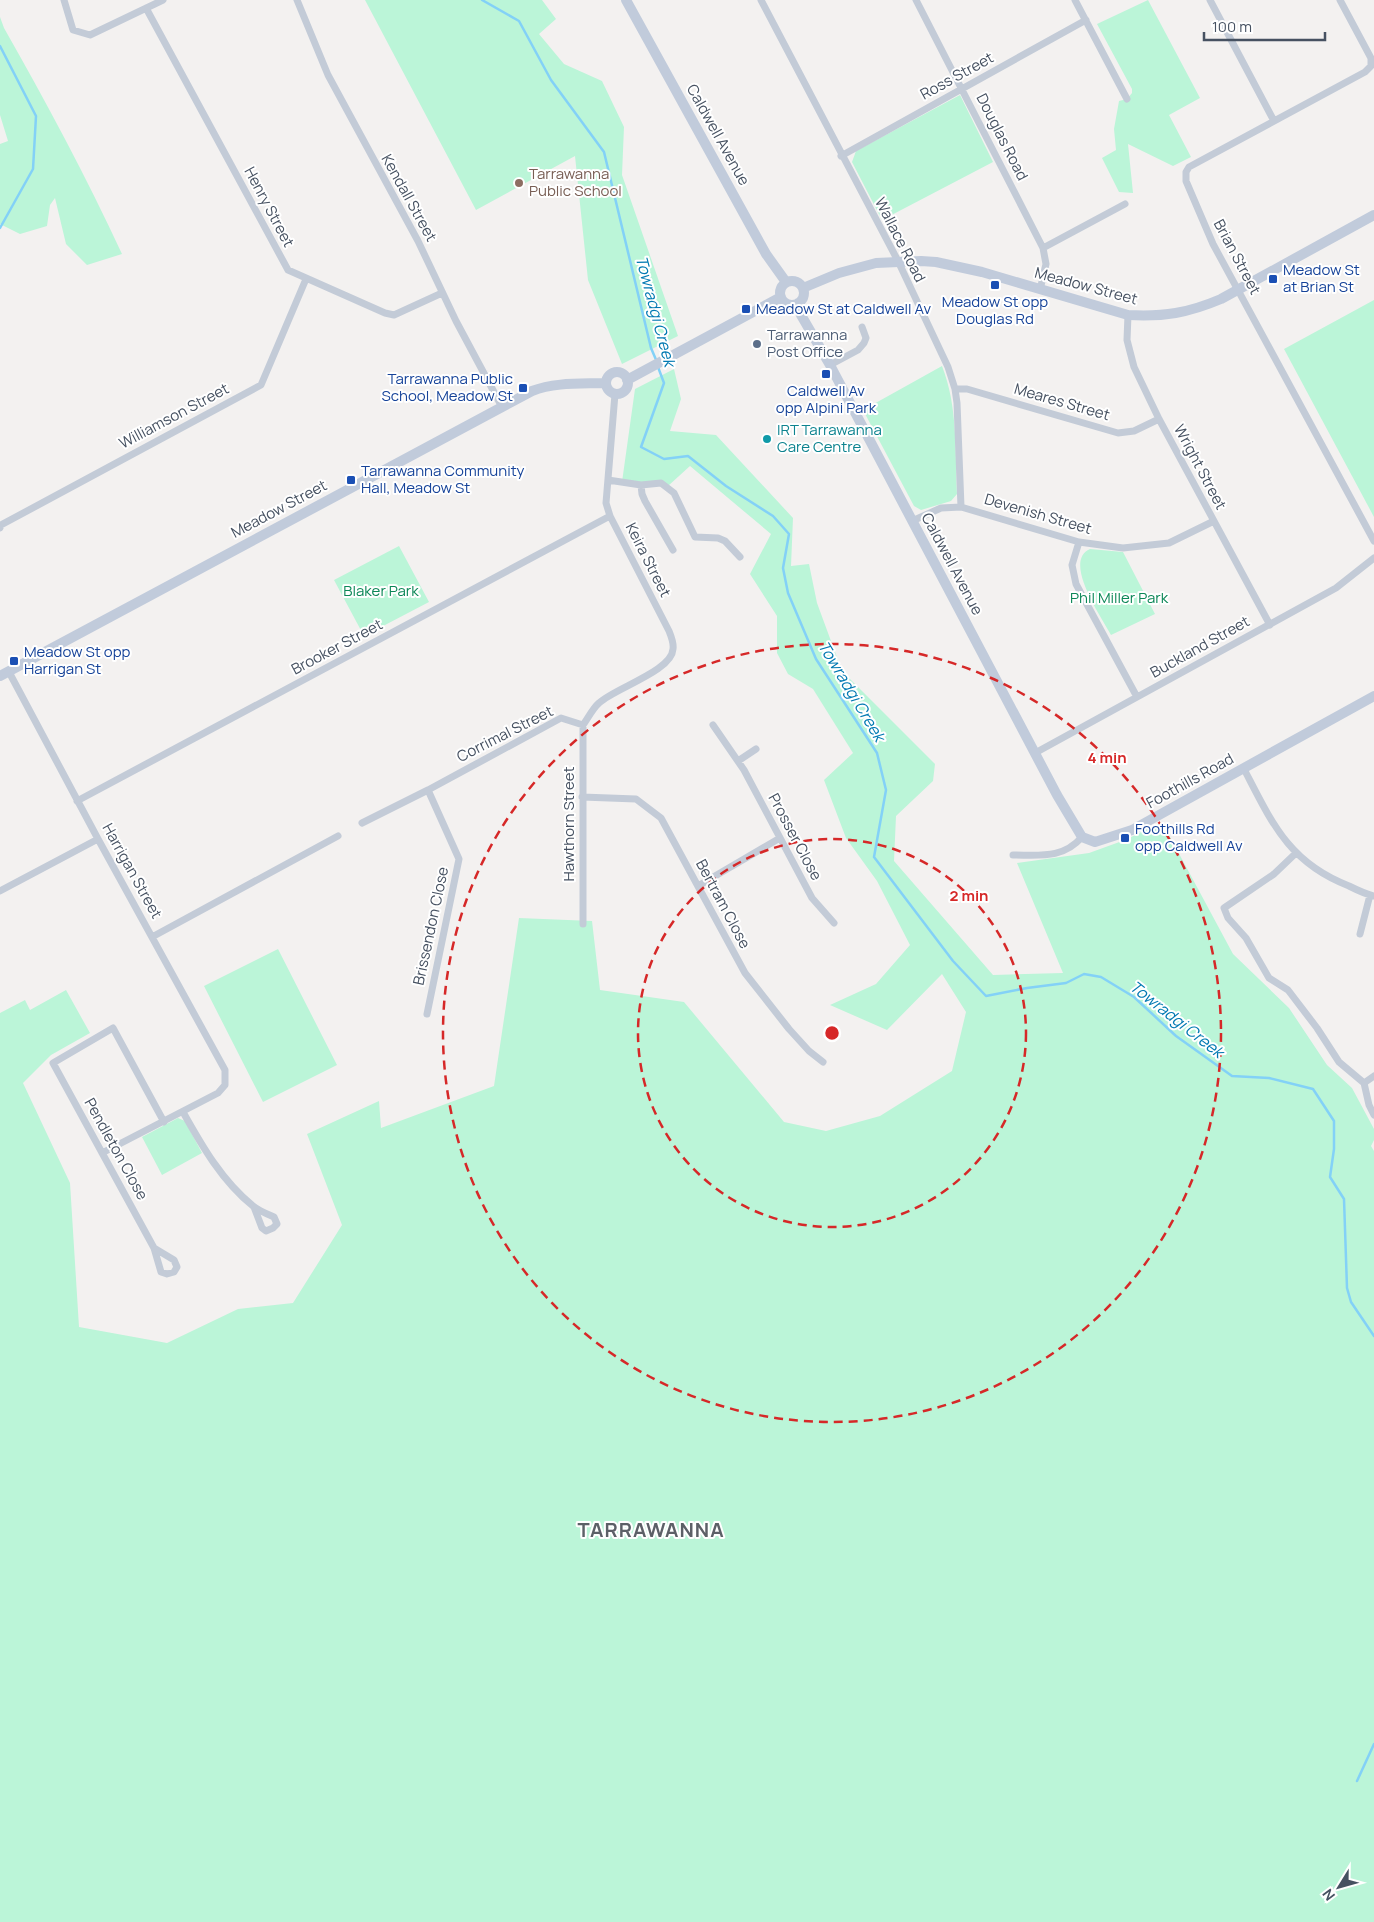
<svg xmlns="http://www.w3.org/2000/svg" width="1374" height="1922" viewBox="0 0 1374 1922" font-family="Manrope,sans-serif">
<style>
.green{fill:#bbf5d8}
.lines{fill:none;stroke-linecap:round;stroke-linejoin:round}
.stream{stroke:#83d1f7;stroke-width:2.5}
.minor{stroke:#c3cbd7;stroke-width:7}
.secondary{stroke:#c1cbdb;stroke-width:10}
.ring{fill:none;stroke:#d62828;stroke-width:2.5;stroke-dasharray:9 6}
.education-dot{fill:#8d6e63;stroke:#fff;stroke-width:2}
.transit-dot{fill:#1a4fb4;stroke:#fff;stroke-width:2}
.service-dot{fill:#5c6f8a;stroke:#fff;stroke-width:2}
.culture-dot{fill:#0f9aa8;stroke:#fff;stroke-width:2}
.labels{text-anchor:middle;stroke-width:4;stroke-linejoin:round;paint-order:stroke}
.street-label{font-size:15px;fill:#465161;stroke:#fff}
.education-label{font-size:15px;fill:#785e54;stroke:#fff;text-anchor:start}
.transit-label{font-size:15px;fill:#164399;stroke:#fff;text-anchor:start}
.service-label{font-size:15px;fill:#4e5e75;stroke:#fff;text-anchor:start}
.culture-label{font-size:15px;fill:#0d838f;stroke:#fff;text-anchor:start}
.park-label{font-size:15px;fill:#0c8757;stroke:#fff}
.water-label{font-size:16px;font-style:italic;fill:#0179b2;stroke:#fff}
.district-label{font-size:20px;font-weight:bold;letter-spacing:1px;fill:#5c6067;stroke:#fff}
.centre{fill:#d62828;stroke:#fff;stroke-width:2.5}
.ring-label{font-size:15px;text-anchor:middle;font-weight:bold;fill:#d62828;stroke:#fff;stroke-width:4;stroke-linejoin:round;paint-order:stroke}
</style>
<rect width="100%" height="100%" fill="#f3f1f0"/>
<path class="green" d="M 365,0 L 542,0 L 556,19 L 539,34 L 564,64 L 602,81 L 624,127 L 622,175 L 678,336 L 622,364 L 588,280 L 575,156 L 476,210 Z
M 1148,0 L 1200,98 L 1169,115 L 1191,157 L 1173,166 L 1128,144 L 1133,193 L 1119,192 L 1102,158 L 1116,150 L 1114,129 L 1119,101 L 1127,99 L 1132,93 L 1132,89 L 1097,24 Z
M 0,17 L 4,28 C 46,102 86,176 122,254 L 87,265 L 66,244 L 55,198 L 50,205 L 47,226 L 20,234 L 0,224 L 0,144 L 8,141 L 0,115 Z
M 960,95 L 993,162 L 882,220 L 852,162 L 856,151 Z
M 1374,300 L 1374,517 L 1284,349 Z
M 942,366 C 958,407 955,450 957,494 L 951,501 L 921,510 L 914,506 L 863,410 Z
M 674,369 L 681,399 L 670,431 L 716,435 L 793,518 L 791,566 L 809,564 L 817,603 L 842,671 L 935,764 L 933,781 L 896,816 L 894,861 L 993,975 L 1063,973 L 1017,863 L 1089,853 L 1125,840 L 1162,822 L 1233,954 L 1289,1008 L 1327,1065 L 1352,1088 L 1374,1129 L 1374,1140 L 1371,1146 L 1374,1151 L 1374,1922 L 0,1922 L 0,1013 L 25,1000 L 30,1010 L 66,990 L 90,1033 L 51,1055 L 23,1083 L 70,1183 L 79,1327 L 167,1343 L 238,1309 L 293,1303 L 342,1225 L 307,1134 L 379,1101 L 381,1128 L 494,1086 L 519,918 L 592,921 L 600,990 L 684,1002 L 784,1122 L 826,1131 L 880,1116 L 952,1071 L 966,1012 L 942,974 L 887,1030 L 830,1005 L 876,984 L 910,945 L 877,881 L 846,838 L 824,780 L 853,753 L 813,689 L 788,674 L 777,653 L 777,616 L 750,574 L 771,534 L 690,466 L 668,486 L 622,482 L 635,389 Z
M 399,546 L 429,602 L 364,636 L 334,580 Z
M 1090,549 L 1123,552 L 1155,614 L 1111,635 C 1102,618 1062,561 1090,549 Z
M 278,949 L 337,1065 L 263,1102 L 204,986 Z
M 178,1118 L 185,1121 L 202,1153 L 162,1175 L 142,1137 Z"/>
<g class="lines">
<path class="stream" d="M 482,0 L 519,21 L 551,80 L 604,152 L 651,348 L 657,362
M 0,46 L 36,116 L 33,169 L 0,228
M 658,367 L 664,383 L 641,447 L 664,459 L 688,456 L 726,486 L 773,516 L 789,534 L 783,568 L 788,593 L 816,659 L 877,753 L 886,790 L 874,857 L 953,961 L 986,996 L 1027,988 L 1066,983 L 1084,974 L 1101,977 L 1134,997 L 1176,1036 L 1232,1076 L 1269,1078 L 1313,1089 L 1334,1121 L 1334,1149 L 1330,1177 L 1344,1199 L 1347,1288 L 1351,1302 L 1374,1336
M 1357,1781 L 1374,1744"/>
<path class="minor" d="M 64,0 L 73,30 L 90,35 L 163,0
M 297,0 L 328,75 L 418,241 L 456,321 L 502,407
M 761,0 L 898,261 L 948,367 L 955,389 L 957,403 L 961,507
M 916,0 L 1043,248 L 1046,264 L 1040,290
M 1075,0 L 1127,99
M 1210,0 L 1274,121
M 1340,0 L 1371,58 L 1371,66 L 1365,72 L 1189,167 L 1186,172 L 1186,181 L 1213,244 L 1374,541
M 146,8 L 288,270 L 385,313 L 394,315 L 442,293
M 841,156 L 1086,20
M 1043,248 L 1125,204
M 1128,315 L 1127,340 L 1134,367 L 1159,419 L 1270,625
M 830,365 L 858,350 L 864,343 L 866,338 L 862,327
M 955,389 L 967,389 L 1118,433 L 1134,431 L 1159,419
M 608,480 L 641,485 L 661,483 L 674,493 L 695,537 L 718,538 L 725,541 L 740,557
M 641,485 L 642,494 L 645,501 L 673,550
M 912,521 L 941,508 L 961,507 L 1079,542 L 1123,548 L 1169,543 L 1214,521
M 0,528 L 1,525 L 261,385 L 306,279
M 1079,542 L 1072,565 L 1076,584 L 1137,697
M 9,672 L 98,839 L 225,1070 L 225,1085 L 218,1093 L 102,1153
M 583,725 L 583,924
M 713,725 L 744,770 L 812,898 L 834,923
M 1035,753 L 1336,588 L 1374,558
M 738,761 L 756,749
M 1244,769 C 1272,823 1289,863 1349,886 C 1357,890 1365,894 1374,896
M 582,797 L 636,799 L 661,818 L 745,973 L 789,1029 L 809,1051 L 823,1062
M 77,801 L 610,516
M 362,823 L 428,790 L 561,718 L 583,725 C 588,718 593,708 599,703 C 615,688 672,671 673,649 C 674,643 671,636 669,631 L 610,516 L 606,503 L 615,394
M 1296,853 L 1274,874 L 1224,908 L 1228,918 L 1246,938 L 1269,978 L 1288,990 L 1317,1028 L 1339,1062 L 1364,1083
M 1013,855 C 1040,855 1063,859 1082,837
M 698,886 L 780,838
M 0,891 L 98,839
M 1360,934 L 1370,895
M 152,937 L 338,836
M 427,1014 L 459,859 L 428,790
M 1364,1083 L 1369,1105 L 1374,1115
M 1364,1083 L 1374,1076
M 183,1112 C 202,1146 222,1181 253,1206 C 259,1211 267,1214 274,1217 L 277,1224 L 273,1228 L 266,1231 L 262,1228 L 254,1207
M 154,1248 L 161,1272 L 167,1274 L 174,1272 L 177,1267 L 174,1260 L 154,1248 L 53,1063 L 113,1028 L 164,1122"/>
<path class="secondary" d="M 626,0 L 766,254 L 786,282
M780 293a12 12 0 1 1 24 0a12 12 0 1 1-24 0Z
M 803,288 L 839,273 L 876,263 L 921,261 L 936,262 L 982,272 L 1128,315 C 1164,317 1188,313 1221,299 L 1374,215
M 798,303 L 801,315 L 830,365 L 981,651 L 1057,795 L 1082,837 L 1095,842 L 1132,830 L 1374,696
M606 383a11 11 0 1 1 22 0a11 11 0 1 1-22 0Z
M 627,380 L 781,297
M 0,676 L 532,391 C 555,382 582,384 606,383"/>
</g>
<g class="ring">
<circle cx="832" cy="1033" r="194"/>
<circle cx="832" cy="1033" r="389"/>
</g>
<circle class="education-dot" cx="519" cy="183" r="5"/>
<g class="transit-dot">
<rect x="1268" y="274" width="10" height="10" rx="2.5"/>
<rect x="990" y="280" width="10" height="10" rx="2.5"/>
<rect x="741" y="304" width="10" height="10" rx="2.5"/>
<rect x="821" y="369" width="10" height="10" rx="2.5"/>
<rect x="518" y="383" width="10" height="10" rx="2.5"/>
<rect x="346" y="475" width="10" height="10" rx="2.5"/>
<rect x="9" y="656" width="10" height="10" rx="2.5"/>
<rect x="1120" y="833" width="10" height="10" rx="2.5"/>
</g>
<circle class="service-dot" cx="757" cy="344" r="5"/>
<circle class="culture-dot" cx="767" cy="439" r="5"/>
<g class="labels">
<g class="street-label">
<text transform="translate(957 76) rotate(-29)" y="5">Ross Street</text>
<text transform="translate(718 135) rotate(61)" y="5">Caldwell Avenue</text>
<text transform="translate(1002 137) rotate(63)" y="5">Douglas Road</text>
<text transform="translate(409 198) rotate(61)" y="5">Kendall Street</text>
<text transform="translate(269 207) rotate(62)" y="5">Henry Street</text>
<text transform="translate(900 240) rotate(63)" y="5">Wallace Road</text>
<text transform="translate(1237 257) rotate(62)" y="5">Brian Street</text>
<text transform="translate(1086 286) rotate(15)" y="5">Meadow Street</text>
<text transform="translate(1062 402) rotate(16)" y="5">Meares Street</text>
<text transform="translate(174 416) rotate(-28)" y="5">Williamson Street</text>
<text transform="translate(1200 467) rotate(62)" y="5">Wright Street</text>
<text transform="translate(279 509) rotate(-28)" y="5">Meadow Street</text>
<text transform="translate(1038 514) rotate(16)" y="5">Devenish Street</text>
<text transform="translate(648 560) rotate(63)" y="5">Keira Street</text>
<text transform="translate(952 564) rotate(62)" y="5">Caldwell Avenue</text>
<text transform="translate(337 647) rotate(-28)" y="5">Brooker Street</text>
<text transform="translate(1200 647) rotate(-29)" y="5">Buckland Street</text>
<text transform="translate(505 734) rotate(-27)" y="5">Corrimal Street</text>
<text transform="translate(1190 781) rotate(-29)" y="5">Foothills Road</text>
<text transform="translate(569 824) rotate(-90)" y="5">Hawthorn Street</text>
<text transform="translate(795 837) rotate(62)" y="5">Prosser Close</text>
<text transform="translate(132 871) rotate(61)" y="5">Harrigan Street</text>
<text transform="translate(723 904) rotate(62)" y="5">Bertram Close</text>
<text transform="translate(431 926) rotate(-78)" y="5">Brissendon Close</text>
<text transform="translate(116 1149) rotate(61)" y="5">Pendleton Close</text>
</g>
<g class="education-label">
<text x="529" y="179">Tarrawanna<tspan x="529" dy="17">Public School</tspan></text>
</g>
<g class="transit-label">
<text x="1283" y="275">Meadow St<tspan x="1283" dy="17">at Brian St</tspan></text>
<text x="995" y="307" text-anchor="middle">Meadow St opp<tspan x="995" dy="17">Douglas Rd</tspan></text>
<text x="756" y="314">Meadow St at Caldwell Av</text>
<text x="513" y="384" text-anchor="end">Tarrawanna Public<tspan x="513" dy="17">School, Meadow St</tspan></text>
<text x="826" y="396" text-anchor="middle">Caldwell Av<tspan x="826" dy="17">opp Alpini Park</tspan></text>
<text x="361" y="476">Tarrawanna Community<tspan x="361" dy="17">Hall, Meadow St</tspan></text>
<text x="24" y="657">Meadow St opp<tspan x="24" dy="17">Harrigan St</tspan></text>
<text x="1135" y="834">Foothills Rd<tspan x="1135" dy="17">opp Caldwell Av</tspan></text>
</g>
<g class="service-label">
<text x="767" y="340">Tarrawanna<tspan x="767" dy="17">Post Office</tspan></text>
</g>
<g class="culture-label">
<text x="777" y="435">IRT Tarrawanna<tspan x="777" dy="17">Care Centre</tspan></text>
</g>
<g class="park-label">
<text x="381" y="596">Blaker Park</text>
<text x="1119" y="603">Phil Miller Park</text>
</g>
<g class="water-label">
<text transform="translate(656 311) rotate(75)" y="6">Towradgi Creek</text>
<text transform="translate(852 691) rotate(59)" y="6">Towradgi Creek</text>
<text transform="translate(1177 1019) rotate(38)" y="6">Towradgi Creek</text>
</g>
<g class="district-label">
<text x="651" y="1537">TARRAWANNA</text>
</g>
</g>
<circle cx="832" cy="1033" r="8" class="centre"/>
<g class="ring-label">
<text x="1107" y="763">4 min</text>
<text x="969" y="901">2 min</text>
</g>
<g transform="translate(1339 1887) rotate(233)" stroke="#ffffff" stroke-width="4" paint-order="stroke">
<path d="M0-4L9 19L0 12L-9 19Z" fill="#465161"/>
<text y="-8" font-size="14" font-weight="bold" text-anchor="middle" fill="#465161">N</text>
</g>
<path d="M1204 32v8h121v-8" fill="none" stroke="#465161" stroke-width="2.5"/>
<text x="1212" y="32" font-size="15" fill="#465161" stroke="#ffffff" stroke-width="4" paint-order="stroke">100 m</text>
</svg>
